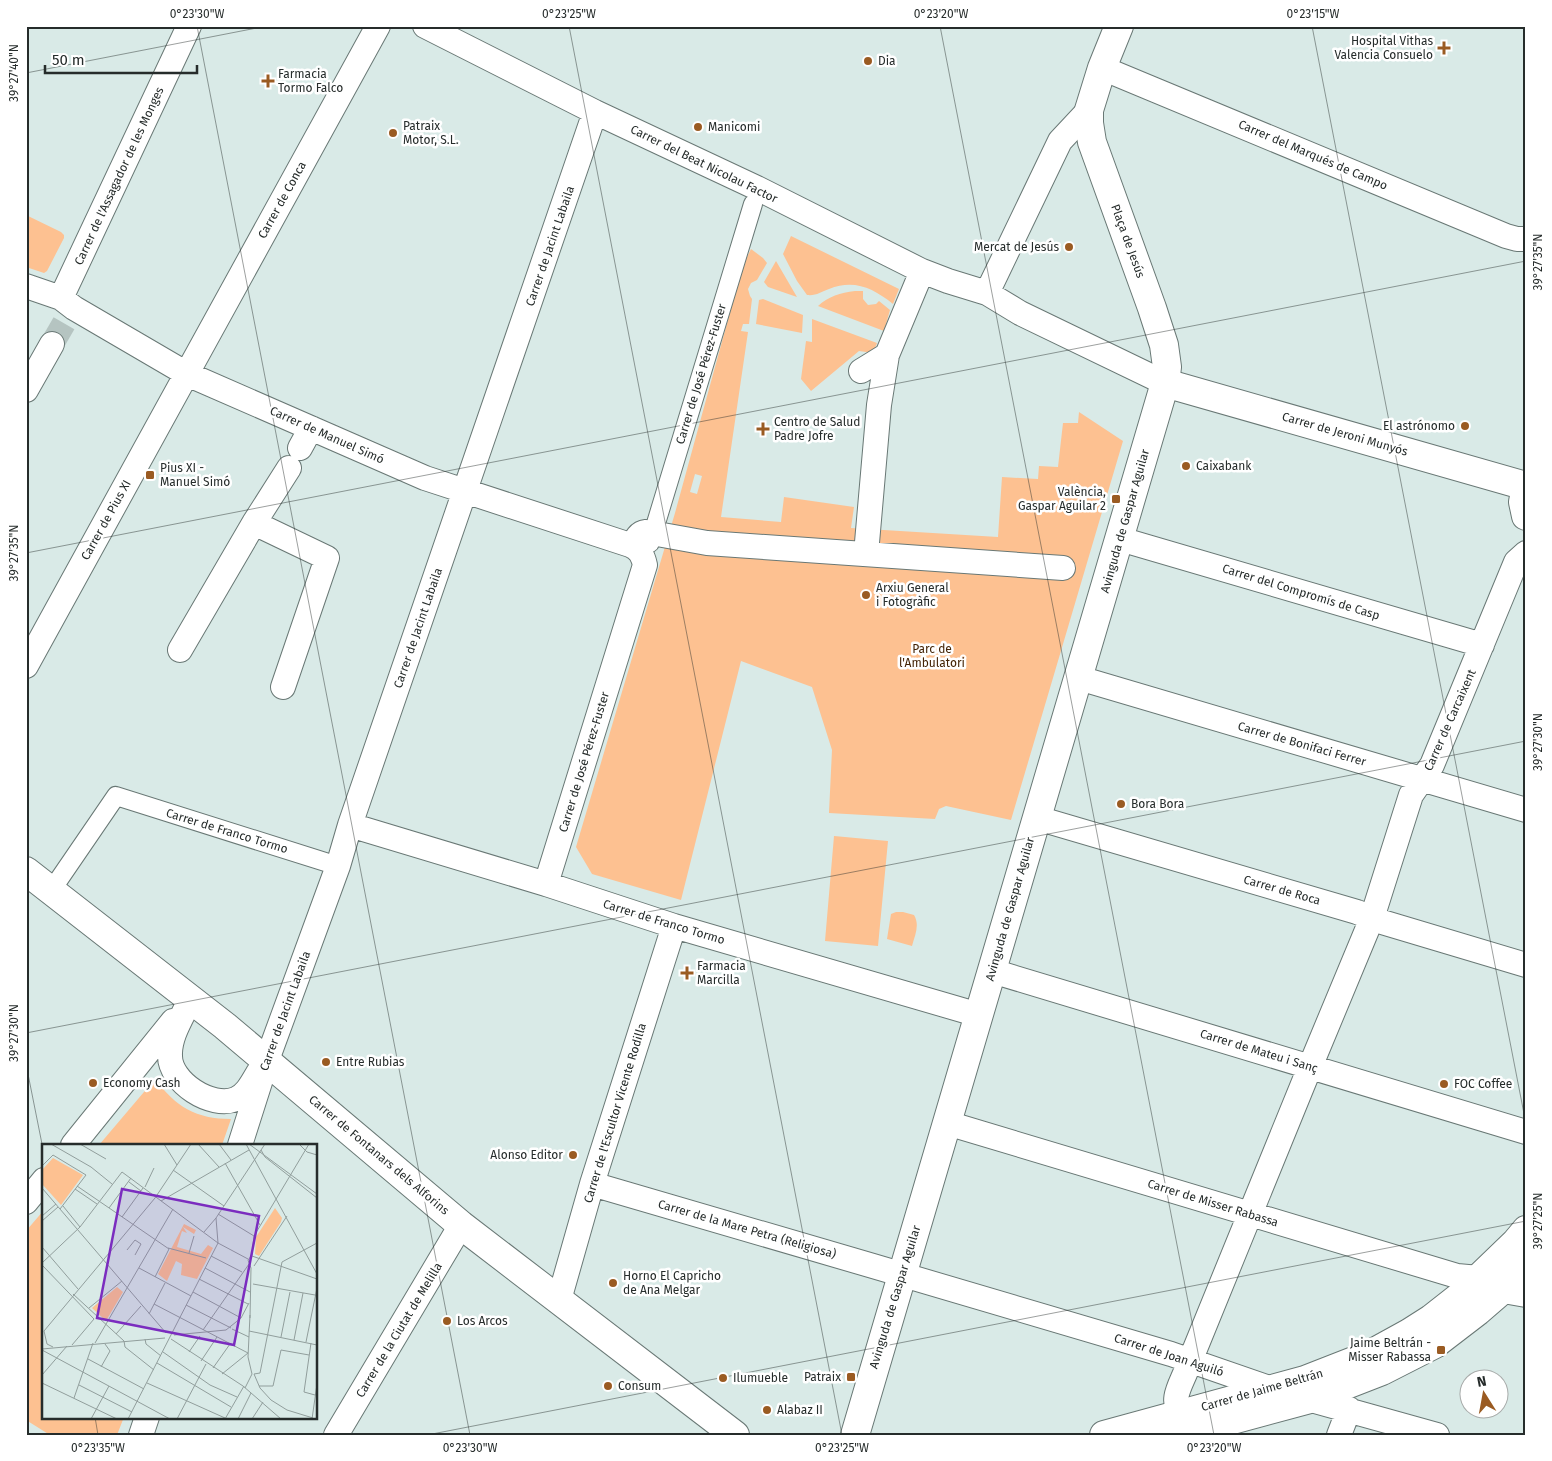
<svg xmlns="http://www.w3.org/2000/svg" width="1552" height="1461" viewBox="0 0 1552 1461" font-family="'Fira Sans',sans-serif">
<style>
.green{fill:#fdc191;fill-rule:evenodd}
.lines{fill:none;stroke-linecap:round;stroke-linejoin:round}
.minor-tunnel{stroke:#b5c4c1;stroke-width:24;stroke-dasharray:24 12;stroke-linecap:butt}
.pedestrian-casing{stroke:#697875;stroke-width:20}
.minor-casing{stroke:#697875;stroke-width:26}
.tertiary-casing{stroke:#697875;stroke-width:30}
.secondary-casing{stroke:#697875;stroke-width:30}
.pedestrian{stroke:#fff;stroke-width:18}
.minor{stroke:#fff;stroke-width:24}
.tertiary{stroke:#fff;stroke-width:28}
.secondary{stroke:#fff;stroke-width:28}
.ticks{fill:none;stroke:#262c2b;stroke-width:1;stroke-opacity:0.45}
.poi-dot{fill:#9a5b22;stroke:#fff;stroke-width:2}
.labels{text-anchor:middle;stroke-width:5;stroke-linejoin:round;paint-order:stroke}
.poi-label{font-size:12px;fill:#262c2b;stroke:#fff;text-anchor:start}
.street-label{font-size:12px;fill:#262c2b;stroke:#fff}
.park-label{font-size:12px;fill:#432305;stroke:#fff}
.inset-road{fill:none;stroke:#919e9c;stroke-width:1}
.view{fill:#7b2cbf;fill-opacity:0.15;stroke:#7b2cbf;stroke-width:2.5}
.inset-edge{fill:none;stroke:#262c2b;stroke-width:2.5}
.neatline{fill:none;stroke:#262c2b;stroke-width:2}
.ticks-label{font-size:12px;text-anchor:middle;fill:#262c2b}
</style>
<rect width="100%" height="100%" fill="#d9eae7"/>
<path class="green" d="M 26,215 L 61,232 L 64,235 L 64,238 L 47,271 L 44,273 L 26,267 Z
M 791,236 L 899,289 L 893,304 C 873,288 854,279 829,289 C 821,292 816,296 807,295 L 797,281 L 783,254 Z
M 751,249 L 763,258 L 767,263 L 757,280 L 751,283 L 748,289 L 750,296 L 752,299 L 749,324 L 743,324 L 741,331 L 748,332 L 721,517 L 781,522 L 784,497 L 854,507 L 851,528 L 998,537 L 1002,477 L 1038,479 L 1039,466 L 1058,467 L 1063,423 L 1078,423 L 1079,412 L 1123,441 L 1011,820 L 946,806 L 939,809 L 935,819 L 829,813 L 832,750 L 812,687 L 741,661 L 681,900 L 592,874 L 576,847 L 675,513 L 743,265 ZM 695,474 L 702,476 L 697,494 L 690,492 Z
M 776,261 L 797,297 L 768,287 L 764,282 Z
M 855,291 L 863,291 L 863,299 L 868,305 L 876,304 L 879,301 L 890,310 L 884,331 L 818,306 C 829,296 840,293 855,291 Z
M 763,299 L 803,315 L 802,333 L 756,324 L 759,300 Z
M 812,319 L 877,343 L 873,353 L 859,351 L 811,391 L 801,379 L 806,341 L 812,342 Z
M 834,836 L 888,841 L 878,946 L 825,941 Z
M 896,912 L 903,912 L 914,915 C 920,925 915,935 912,946 L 887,939 L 891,914 Z
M 155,1079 C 176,1107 196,1119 231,1119 L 222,1145 L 99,1145 Z
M 44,1210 L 44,1417 L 124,1417 L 117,1435 L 50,1435 L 26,1420 L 26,1231 Z"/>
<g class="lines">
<path class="minor-tunnel" d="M 52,344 L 67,318"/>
<defs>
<path id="pedestrian" d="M 650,543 L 753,204
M 51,891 L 116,796 L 338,866"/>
<path id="minor" d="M 425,26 L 595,112 L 757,188 L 922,271 L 948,281 L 987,293 L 1020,313 L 1165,383
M 1102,68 L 1506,236 L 1517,239 L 1526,239
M 26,286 L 61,298 L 74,308 L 187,374 L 425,478 L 630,545 C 640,549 643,556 645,565 L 546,884
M 987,293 L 1060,141 L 1089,110
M 61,298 L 189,26
M 861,371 L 887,355 L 922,271
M 26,390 L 52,344
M 300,448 L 311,428
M 254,523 L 289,468
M 1120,539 L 1482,645
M 633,546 C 636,539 638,533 646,532 L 707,543 L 1063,568
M 866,554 L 879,405 L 887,355
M 180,650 L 254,523 L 327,558 L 283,687
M 26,666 L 378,26
M 1079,678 L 1526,810
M 1037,818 L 1357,912 L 1382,922 L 1526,965
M 350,825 L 546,884 L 674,926 L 979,1015
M 992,971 L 1526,1132
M 191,998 C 183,1016 169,1036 170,1056 C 170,1082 211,1109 236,1099 C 247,1094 252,1083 258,1073
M 947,1123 L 1457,1276 L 1479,1278
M 73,1145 L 173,1021
M 240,1145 L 267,1060 L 338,866 L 350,825 L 595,112
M 592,1184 L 873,1266 L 1171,1354 L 1272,1389 L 1437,1435
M 26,1202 L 44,1180
M 1500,1292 L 1509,1292 L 1526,1295
M 559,1300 L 592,1184 L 674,926
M 1182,1413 C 1169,1402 1181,1384 1186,1371 L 1310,1067 L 1372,918 L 1411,795 L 1432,765 L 1516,562 L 1526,553
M 141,1435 L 147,1417
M 336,1435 L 461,1225
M 1339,1435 L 1349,1409"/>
<path id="tertiary" d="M 1165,383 L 1526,486
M 1526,486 L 1523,502 L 1526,516
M 26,871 L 225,1026 L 461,1225 L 735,1435
M 1104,1435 L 1305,1380 L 1369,1355 L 1409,1333 L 1431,1319 L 1459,1297 L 1516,1242 L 1526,1230
M 1177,1435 L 1310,1399 L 1382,1371 L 1435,1344 L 1478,1311 L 1500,1292 L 1526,1263"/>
<path id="secondary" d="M 855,1435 L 1165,383 L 1167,367 L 1164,345 L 1152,308 L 1092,142 L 1089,123 L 1089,110 L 1102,68 L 1119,26"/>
</defs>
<use href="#pedestrian" class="pedestrian-casing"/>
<use href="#minor" class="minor-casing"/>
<use href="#tertiary" class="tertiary-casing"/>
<use href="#secondary" class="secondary-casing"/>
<use href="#pedestrian" class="pedestrian"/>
<use href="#minor" class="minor"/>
<use href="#tertiary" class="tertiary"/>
<use href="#secondary" class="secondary"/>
</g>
<path class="ticks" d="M 197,26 L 470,1435M 569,26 L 842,1435M 940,26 L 1214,1435M 1312,26 L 1526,1124M 26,73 L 267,26M 26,553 L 1526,261M 26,1033 L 1526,741M 26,1064 L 44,1154M 95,1417 L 98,1435M 427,1435 L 1526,1221"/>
<g class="poi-dot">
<path d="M1441.5 40.5h5v5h5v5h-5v5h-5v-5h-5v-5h5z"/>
<circle cx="868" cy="61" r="5"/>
<path d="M265.5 73.5h5v5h5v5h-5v5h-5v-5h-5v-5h5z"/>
<circle cx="698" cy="127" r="5"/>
<circle cx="393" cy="133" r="5"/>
<circle cx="1069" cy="247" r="5"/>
<circle cx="1465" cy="426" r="5"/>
<path d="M760.5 421.5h5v5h5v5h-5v5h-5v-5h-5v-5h5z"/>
<circle cx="1186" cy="466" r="5"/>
<rect x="145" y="470" width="10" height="10" rx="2.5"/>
<rect x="1111" y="494" width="10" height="10" rx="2.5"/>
<circle cx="866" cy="595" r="5"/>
<circle cx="1121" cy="804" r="5"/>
<path d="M684.5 965.5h5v5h5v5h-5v5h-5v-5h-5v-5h5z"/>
<circle cx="326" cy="1062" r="5"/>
<circle cx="93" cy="1083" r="5"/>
<circle cx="1444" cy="1084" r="5"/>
<circle cx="573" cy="1155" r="5"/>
<circle cx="613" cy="1283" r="5"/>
<circle cx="447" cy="1321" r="5"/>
<rect x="1436" y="1345" width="10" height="10" rx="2.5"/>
<rect x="846" y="1372" width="10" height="10" rx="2.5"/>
<circle cx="723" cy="1378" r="5"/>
<circle cx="608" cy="1386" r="5"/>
<circle cx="767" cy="1410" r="5"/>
</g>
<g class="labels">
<g class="poi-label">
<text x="1433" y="45" text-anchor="end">Hospital Vithas<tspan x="1433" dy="14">Valencia Consuelo</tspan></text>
<text x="878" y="65">Dia</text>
<text x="278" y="78">Farmacia<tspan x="278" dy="14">Tormo Falco</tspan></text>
<text x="403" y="130">Patraix<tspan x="403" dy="14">Motor, S.L.</tspan></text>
<text x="708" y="131">Manicomi</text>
<text x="1059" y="251" text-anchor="end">Mercat de Jesús</text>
<text x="774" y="426">Centro de Salud<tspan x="774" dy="14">Padre Jofre</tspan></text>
<text x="1455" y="430" text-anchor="end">El astrónomo</text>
<text x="1196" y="470">Caixabank</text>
<text x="160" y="472">Pius XI -<tspan x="160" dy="14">Manuel Simó</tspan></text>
<text x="1106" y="496" text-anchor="end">València,<tspan x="1106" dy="14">Gaspar Aguilar 2</tspan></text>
<text x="876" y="592">Arxiu General<tspan x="876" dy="14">i Fotogràfic</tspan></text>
<text x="1131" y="808">Bora Bora</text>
<text x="697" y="970">Farmacia<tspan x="697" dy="14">Marcilla</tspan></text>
<text x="336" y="1066">Entre Rubias</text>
<text x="103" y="1087">Economy Cash</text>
<text x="1454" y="1088">FOC Coffee</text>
<text x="563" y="1159" text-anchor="end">Alonso Editor</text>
<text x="623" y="1280">Horno El Capricho<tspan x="623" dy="14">de Ana Melgar</tspan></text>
<text x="457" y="1325">Los Arcos</text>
<text x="1431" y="1347" text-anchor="end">Jaime Beltrán -<tspan x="1431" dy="14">Misser Rabassa</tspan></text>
<text x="841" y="1381" text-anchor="end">Patraix</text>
<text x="733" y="1382">Ilumueble</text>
<text x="618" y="1390">Consum</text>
<text x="777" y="1414">Alabaz II</text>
</g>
<g class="street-label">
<text transform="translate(1313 155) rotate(23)" y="4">Carrer del Marqués de Campo</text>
<text transform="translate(704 164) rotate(26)" y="4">Carrer del Beat Nicolau Factor</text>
<text transform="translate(119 176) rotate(-65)" y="4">Carrer de l'Assagador de les Monges</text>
<text transform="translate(282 200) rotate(-61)" y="4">Carrer de Conca</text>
<text transform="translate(1128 241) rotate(70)" y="4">Plaça de Jesús</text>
<text transform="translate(550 246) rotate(-71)" y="4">Carrer de Jacint Labaila</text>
<text transform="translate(701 374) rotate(-73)" y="4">Carrer de José Pérez-Fuster</text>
<text transform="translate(1345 434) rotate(16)" y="4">Carrer de Jeroni Munyós</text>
<text transform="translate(327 435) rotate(24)" y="4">Carrer de Manuel Simó</text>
<text transform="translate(106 520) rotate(-61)" y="4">Carrer de Pius XI</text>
<text transform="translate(1125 521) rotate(-74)" y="4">Avinguda de Gaspar Aguilar</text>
<text transform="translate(1301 592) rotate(17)" y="4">Carrer del Compromís de Casp</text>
<text transform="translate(418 628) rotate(-71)" y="4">Carrer de Jacint Labaila</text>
<text transform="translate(1450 720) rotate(-66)" y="4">Carrer de Carcaixent</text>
<text transform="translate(1302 744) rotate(16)" y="4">Carrer de Bonifaci Ferrer</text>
<text transform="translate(584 762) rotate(-73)" y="4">Carrer de José Pérez-Fuster</text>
<text transform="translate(227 831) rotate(17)" y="4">Carrer de Franco Tormo</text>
<text transform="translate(1282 890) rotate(16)" y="4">Carrer de Roca</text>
<text transform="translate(1010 909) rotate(-74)" y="4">Avinguda de Gaspar Aguilar</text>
<text transform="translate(664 922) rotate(17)" y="4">Carrer de Franco Tormo</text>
<text transform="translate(285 1011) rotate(-70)" y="4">Carrer de Jacint Labaila</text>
<text transform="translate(1259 1051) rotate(17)" y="4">Carrer de Mateu i Sanç</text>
<text transform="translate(615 1113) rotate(-73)" y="4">Carrer de l'Escultor Vicente Rodilla</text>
<text transform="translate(379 1155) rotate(40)" y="4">Carrer de Fontanars dels Alforins</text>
<text transform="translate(1213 1203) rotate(17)" y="4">Carrer de Misser Rabassa</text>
<text transform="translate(747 1229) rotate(16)" y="4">Carrer de la Mare Petra (Religiosa)</text>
<text transform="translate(895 1297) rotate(-73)" y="4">Avinguda de Gaspar Aguilar</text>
<text transform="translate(399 1330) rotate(-59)" y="4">Carrer de la Ciutat de Melilla</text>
<text transform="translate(1169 1355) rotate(18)" y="4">Carrer de Joan Aguiló</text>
<text transform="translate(1262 1390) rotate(-16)" y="4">Carrer de Jaime Beltrán</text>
</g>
<g class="park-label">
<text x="932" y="653">Parc de<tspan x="932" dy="14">l'Ambulatori</tspan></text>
</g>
</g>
<g transform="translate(42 1144)">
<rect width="275" height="275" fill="#d9eae7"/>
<path d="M 11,14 L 41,31 L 19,61 L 0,40 L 0,26 ZM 233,64 L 240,74 L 239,78 L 217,112 L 213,110 L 214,93 ZM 142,80 L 154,86 L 152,90 L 141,83 L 145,89 L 140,87 L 135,103 L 159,110 L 166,101 L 171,104 L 155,135 L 139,131 L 140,120 L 134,117 L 125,137 L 116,130 ZM 75,143 L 81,148 L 64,177 L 50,164 Z" fill="#fdc191"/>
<path class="inset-road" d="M 9,0 L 49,23 L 70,40M 38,0 L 64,15M 122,0 L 135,21M 156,0 L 177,23M 177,0 L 189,16M 204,0 L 275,130M 207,0 L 275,50M 257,0 L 265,8 L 275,11M 219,6 L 223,13 L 275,54M 183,19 L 218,81M 0,22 L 11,11 L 44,31 L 18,65M 131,26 L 182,62M 87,38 L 99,47M 35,42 L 127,105 L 113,133M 103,43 L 112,24M 0,44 L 124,189M 33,45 L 55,60M 119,57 L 207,6M 21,62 L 38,83M 67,64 L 89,34M 176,70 L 212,92M 0,72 L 14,60M 80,73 L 101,44M 0,77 L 16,63M 162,88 L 174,74M 0,103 L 36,145M 126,104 L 164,114M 85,106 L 93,96 L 99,100 L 93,111M 147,109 L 152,92M 169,112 L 200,128M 210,112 L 275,135M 0,119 L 38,83 L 80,28 L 176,99 L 206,115M 0,121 L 52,175M 212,122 L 245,72M 97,124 L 149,152M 163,124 L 208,148M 157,135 L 206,160M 211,140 L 273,151M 151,148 L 199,174M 31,150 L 82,197 L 83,203 L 112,226M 112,160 L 206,209 L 180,230M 144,161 L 189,184M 47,164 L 80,137M 107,170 L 123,139M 208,174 L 209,124 L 206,116 L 210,111 L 212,92 L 267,0M 190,185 L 207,193M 161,186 L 207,120M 2,187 L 113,54 L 149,0M 2,187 L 5,200 L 11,203M 207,187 L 275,201M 74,190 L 99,162M 132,191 L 184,186 L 199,174 L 207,159M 239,193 L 248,148M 103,195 L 104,200 L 119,212M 129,195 L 201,242 L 239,275M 252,196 L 261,149M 264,198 L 275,144M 53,199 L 131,65M 269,199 L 262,248 L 273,251M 30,201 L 52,175M 0,205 L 123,194M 0,206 L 128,275M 121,208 L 168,241 L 195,253M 147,208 L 158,192M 46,215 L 102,245M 159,217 L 175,193M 115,219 L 189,263M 59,223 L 68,207 L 63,200M 171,224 L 188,200M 212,230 L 218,229 L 240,118 L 275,99M 212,230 L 218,244 L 229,256 L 245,266 L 271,274M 0,231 L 25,202M 0,239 L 75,275M 105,239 L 183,274M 37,241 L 90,268M 217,242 L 231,242 L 239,206 L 267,211M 203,244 L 210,230 L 206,213 L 208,171M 32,254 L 51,199M 49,275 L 67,242M 86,275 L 176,99 L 174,74 L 223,0M 135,275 L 164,220M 183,275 L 202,242M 196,275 L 209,249M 210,275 L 221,258M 270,275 L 275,240"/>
<path class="view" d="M 80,45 L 217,72 L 192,201 L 55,174 Z"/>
<rect width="275" height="275" class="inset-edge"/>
</g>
<rect width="1552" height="1461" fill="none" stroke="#ffffff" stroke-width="55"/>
<g transform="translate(1484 1394) rotate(349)"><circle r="24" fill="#ffffff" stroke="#a8abaa"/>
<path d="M0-4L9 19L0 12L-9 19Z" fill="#9a5b22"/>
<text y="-8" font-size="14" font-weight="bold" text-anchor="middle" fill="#262c2b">N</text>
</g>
<path d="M45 65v8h152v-8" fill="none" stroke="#262c2b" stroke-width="2.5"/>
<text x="52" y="65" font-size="15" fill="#262c2b" stroke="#ffffff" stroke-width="4" paint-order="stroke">50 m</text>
<rect x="28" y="28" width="1496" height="1406" class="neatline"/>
<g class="ticks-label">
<text x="197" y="18">0°23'30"W</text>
<text x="569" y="18">0°23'25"W</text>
<text x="941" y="18">0°23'20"W</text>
<text x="1313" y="18">0°23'15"W</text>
<text transform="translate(14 73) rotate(-90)" y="4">39°27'40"N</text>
<text transform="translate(1538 262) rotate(-90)" y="4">39°27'35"N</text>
<text transform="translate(14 553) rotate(-90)" y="4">39°27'35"N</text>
<text transform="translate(1538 742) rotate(-90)" y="4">39°27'30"N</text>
<text transform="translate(14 1033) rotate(-90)" y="4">39°27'30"N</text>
<text transform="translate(1538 1221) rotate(-90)" y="4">39°27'25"N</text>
<text x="98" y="1452">0°23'35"W</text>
<text x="470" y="1452">0°23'30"W</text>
<text x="842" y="1452">0°23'25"W</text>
<text x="1214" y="1452">0°23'20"W</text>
</g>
</svg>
